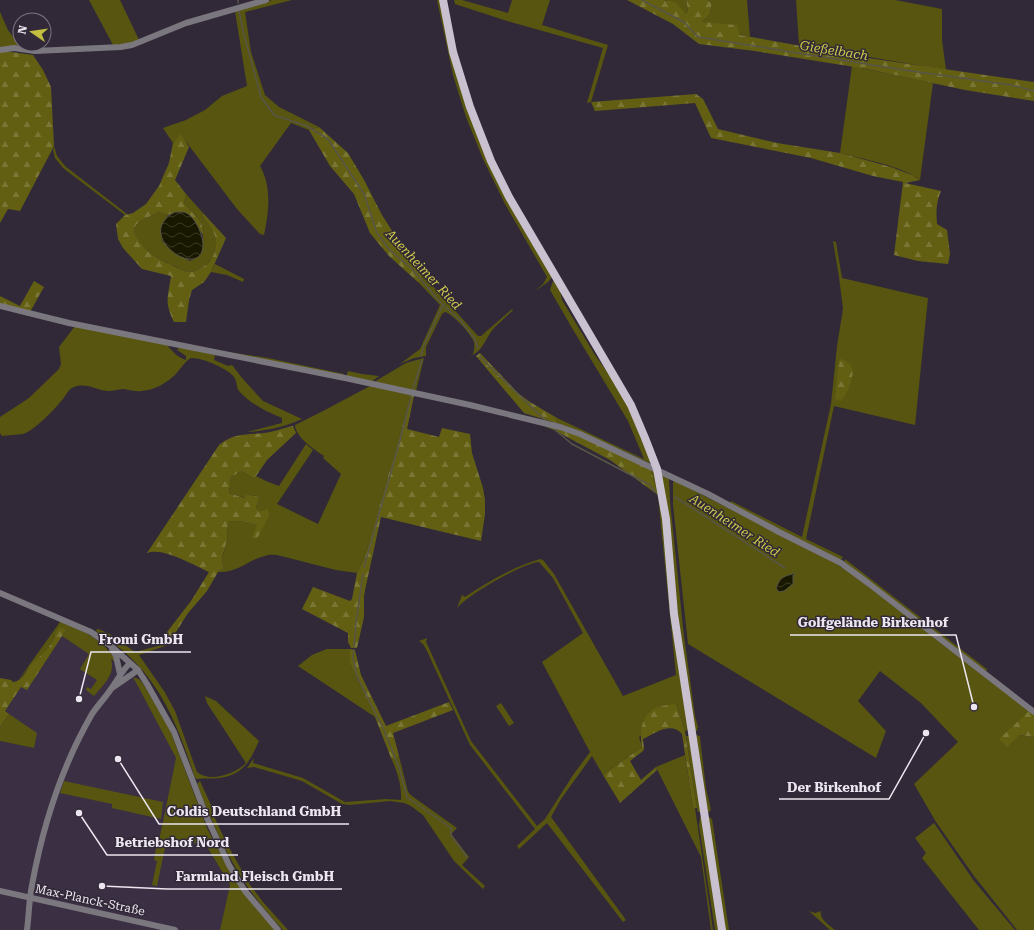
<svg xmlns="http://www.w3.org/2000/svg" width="1034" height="930" viewBox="0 0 1034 930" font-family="'Roboto Serif',serif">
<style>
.built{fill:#3b2f43}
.grass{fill:#575510}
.forest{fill:url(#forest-firs)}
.water{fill:url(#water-waves);stroke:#585548}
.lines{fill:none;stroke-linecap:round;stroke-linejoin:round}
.stream{stroke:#585548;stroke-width:1.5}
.minor{stroke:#7b777e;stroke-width:6}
.major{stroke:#cac1d0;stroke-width:8}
.labels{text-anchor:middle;stroke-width:3;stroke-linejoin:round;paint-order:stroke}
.street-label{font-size:12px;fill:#ece6f0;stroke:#312937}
.water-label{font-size:13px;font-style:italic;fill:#cfcb4b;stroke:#312937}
.leader{fill:none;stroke:#ece6f0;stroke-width:1.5}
.callout-dot{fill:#ece6f0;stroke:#312937;stroke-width:1.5}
.callout-label{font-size:13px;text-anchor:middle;font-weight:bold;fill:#ece6f0;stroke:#312937;stroke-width:3;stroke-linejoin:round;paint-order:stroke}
</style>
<defs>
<pattern id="forest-firs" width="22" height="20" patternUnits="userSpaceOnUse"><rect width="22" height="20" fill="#625f13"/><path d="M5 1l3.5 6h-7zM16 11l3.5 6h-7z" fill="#797636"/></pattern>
<pattern id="water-waves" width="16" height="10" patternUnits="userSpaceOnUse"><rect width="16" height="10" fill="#181700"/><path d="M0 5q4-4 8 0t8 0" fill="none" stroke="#3a3926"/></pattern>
</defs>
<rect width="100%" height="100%" fill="#312937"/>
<path class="built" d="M 66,630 L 94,646 L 133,677 L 176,758 L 160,836 L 206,845 L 230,885 L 220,930 L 0,930 L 0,741 L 33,748 L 5,711 L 21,687 L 27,690 Z"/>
<path class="grass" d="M 89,0 L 120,0 L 139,40 L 126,44 L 113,45 Z
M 272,0 L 292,0 L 245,12 L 251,52 L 265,95 L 279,107 L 319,127 L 309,130 L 291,123 L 260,166 C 272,187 269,212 264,235 L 260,234 L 237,209 L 181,135 L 173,143 L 163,128 L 186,120 L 205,110 L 222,96 L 247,86 L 235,11 L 244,8 Z
M 437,0 L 440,0 L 465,101 L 552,277 L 548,282 L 534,292 L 543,284 L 547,277 L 505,204 L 483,159 L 466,117 L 453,75 Z
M 454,0 L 462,0 L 508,13 L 512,0 L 550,0 L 542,25 L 608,45 L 591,102 L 587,103 L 603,48 L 507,21 L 455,4 Z
M 667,0 L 686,0 L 688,11 L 686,14 L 667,1 Z
M 708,0 L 747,0 L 750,37 C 733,34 719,25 702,22 L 710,14 L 712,3 Z
M 796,0 L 895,0 L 942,9 L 942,40 L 946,70 L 799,45 Z
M 0,12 L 8,30 L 20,46 L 0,48 Z
M 852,66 L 933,83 L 920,180 C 900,165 865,160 840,153 Z
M 54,146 L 57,156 L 65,166 L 127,214 L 125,215 L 63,168 L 55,158 L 53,150 Z
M 186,194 L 203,213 L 202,216 C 206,221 212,227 214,233 C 219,244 215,260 204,266 C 200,268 195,272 190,272 C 182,271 155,257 149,252 C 144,248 133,235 134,229 C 136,221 152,216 159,212 L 168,215 L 161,228 L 162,241 L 178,255 L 190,261 L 198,257 L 203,244 L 203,235 L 204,233 L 201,222 L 184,203 Z
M 833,241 L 836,242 L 842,278 L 928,298 L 915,425 L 834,406 L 806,539 L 843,557 L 841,560 L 813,547 L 730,503 L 731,501 L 802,537 L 831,404 L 837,346 L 843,309 L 839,277 Z
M 215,264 L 244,279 L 243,282 L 227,275 L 211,272 Z
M 423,275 L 478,336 L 481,336 L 512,309 L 513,310 C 507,316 500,322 494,328 C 485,338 483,353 469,356 L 473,354 C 474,351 475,346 474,342 C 471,334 453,314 445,312 L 442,314 L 426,347 L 426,356 L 414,358 L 400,364 L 420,349 L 440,305 L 419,283 Z
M 553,281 L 554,281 L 560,291 L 562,300 L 595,355 L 608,373 L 631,411 L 652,461 L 650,463 L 579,431 L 556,423 L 557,418 L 644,459 L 628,421 L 572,328 L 550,290 Z
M 75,326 L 166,344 C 172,351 177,357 186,360 L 186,356 L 177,350 L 180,346 L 215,355 L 214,360 L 228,366 L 232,365 L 242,378 L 263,401 L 302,419 C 284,427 266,431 247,432 L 282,423 L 282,418 C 267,412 249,403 239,391 C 236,387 237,381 234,377 C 229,369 201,357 191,358 C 187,359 178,372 175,375 C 166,383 155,390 142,391 C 137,392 130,390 124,389 C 119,389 114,391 109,391 C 97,391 87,382 74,387 C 68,389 66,396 62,400 C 55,409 34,431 23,434 C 17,435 9,435 2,436 L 0,433 L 0,417 L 29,398 L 59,369 L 61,364 L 59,347 Z
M 222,351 L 268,358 L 344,374 L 343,377 Z
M 424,358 L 416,391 L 374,382 L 406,363 Z
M 348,371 L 362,374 L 379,376 L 371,382 L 346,377 Z
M 370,386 L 411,395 L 365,557 L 357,573 L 336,570 L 281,556 C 276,555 271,554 265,556 C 247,560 238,573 218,572 L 223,569 L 222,559 L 227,541 L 228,521 L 246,522 L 258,525 L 257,539 C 263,525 263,520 256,507 L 260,497 L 246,494 L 246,498 L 229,493 L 231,477 L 242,471 L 254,479 L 256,476 L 266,481 L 279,486 L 306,444 L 313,450 L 277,504 L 318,524 L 341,474 L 323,458 L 324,456 C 314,449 296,438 295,425 L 323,411 Z
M 650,467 L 654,470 L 660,493 L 688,730 L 685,731 L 676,704 L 639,737 L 642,747 L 603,775 L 592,756 L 561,799 L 551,817 L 626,920 L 623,922 L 547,823 L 519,849 L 517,846 L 535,829 L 470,745 L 427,651 L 423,644 L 419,641 L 427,638 L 426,642 L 428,646 L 471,741 L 537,826 L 545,819 L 573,775 L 590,752 L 542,662 L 583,633 L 553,578 L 539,562 C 523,563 467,595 457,608 L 462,595 L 465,597 C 489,581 513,567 540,559 L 543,560 L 554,574 L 623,696 L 676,675 L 660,516 L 658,495 Z
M 664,475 L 669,478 L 670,501 L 684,636 L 695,716 L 698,727 L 697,731 L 695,731 L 678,617 L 671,545 L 662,476 Z
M 675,481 L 828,559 L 848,571 L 1029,711 L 1019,735 L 1034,737 L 1034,930 L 1017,930 L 974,876 L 936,822 L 914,784 L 958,742 L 921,703 L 880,671 L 858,701 L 886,731 L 876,758 L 688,644 L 673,505 L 673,482 Z
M 845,559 L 988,670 L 984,671 L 844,562 Z
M 60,622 C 65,623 70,626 75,628 C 94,636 107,645 118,664 L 111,659 C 116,674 103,685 94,696 L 86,690 L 87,687 L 91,689 L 97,680 L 80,669 L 89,654 L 62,636 L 66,630 L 54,636 L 52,643 L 40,659 L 35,660 L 17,682 Z
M 98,629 L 108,633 L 135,652 L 169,643 L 165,646 L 139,655 L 164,691 L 175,711 L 197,772 C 210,783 235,774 246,763 L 207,703 L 205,696 L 216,701 L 259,741 C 250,761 244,774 220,778 C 212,779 205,778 197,779 L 195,778 C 183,741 169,702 144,672 C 133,659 121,648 107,639 C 103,636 98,635 96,630 Z
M 327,649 L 350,649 L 350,664 L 353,670 L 375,717 L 298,666 L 312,655 Z
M 133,677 L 139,679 L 144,685 L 170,730 L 207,828 L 221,855 L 231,874 L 245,895 L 275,930 L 220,930 L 230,885 L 206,845 L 167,838 L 157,886 L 152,885 L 157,861 L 154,860 L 158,836 L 160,836 L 176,758 Z
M 501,703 L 514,723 L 509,726 L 496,706 Z
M 9,714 L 37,733 L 34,748 L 0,741 L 0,727 Z
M 696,735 L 700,736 L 700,738 L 706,788 L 711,810 L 709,812 L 708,812 Z
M 686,736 L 689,736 L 701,812 L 698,812 L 697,808 Z
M 685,755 L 693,808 L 695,808 L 713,930 L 711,930 L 701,857 L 656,767 Z
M 399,756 L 408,792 L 412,796 L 457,828 L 452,833 L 452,835 L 469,857 L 462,865 L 485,886 L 483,889 L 454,861 L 423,815 L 411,806 L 404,803 L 390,801 L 349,805 L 342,804 L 302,781 L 254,767 L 247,768 L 254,758 L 253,763 L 303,778 L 345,802 L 386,799 L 401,800 C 402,785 397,771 391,758 L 395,760 Z
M 64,781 L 163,802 L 161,819 L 112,808 L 112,804 L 60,793 Z
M 200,781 L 211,805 L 212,812 L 226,842 L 250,885 L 263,902 L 288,930 L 283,930 C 240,885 219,841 197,784 Z
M 700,817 L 702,817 L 719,930 L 715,930 L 699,826 Z
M 709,817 L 712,819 L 729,930 L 724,930 L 708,818 Z
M 934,823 L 974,881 L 1015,930 L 979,930 L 922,858 L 926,853 L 915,838 Z
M 809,911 L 815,913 L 821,911 C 819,919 829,925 835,930 L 830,930 Z"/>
<path class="forest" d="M 627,0 L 664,0 L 675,2 L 686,14 L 688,11 L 686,0 L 708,0 L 712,3 L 710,14 L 702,22 L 737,25 L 740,35 L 868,58 L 1034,82 L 1034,101 L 965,90 L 867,69 L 755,51 L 699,44 L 673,24 Z
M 4,51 L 33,55 L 43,70 L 51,87 L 54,146 L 20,211 L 8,209 L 0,223 L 0,52 Z
M 696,94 L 703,99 L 718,129 L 777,143 L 840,153 L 891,167 L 912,175 L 920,180 L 905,183 L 941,191 C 936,202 936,213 937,224 L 947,230 L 950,254 L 948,264 L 918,261 L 894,255 L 903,182 L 873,176 L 811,158 L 711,138 L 695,103 L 595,111 L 591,102 Z
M 319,127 L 348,153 L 364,180 L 382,215 L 408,256 L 423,275 L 419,283 L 389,256 L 370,233 L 354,194 L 330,166 L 309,130 Z
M 181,134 L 189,147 L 175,180 L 186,194 L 184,203 L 201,222 L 204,233 L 203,235 L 198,227 L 175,212 L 168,215 L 159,212 C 152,216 136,221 134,229 C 133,234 145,249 149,252 C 155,257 183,272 190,272 C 195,272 200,268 204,266 C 210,263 213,257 215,251 C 219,236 211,227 202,216 L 203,213 L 226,238 L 211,272 L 204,282 L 192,290 L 189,300 L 186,322 L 174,322 C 164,302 168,297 171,276 L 142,269 L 123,248 L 118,239 L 116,224 L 125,215 L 133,213 L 146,204 L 159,186 L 169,163 L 173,143 Z
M 34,281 L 44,287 L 30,312 L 0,304 L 0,296 L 20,306 Z
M 480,353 L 519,394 L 530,402 L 557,418 L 556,423 L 524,413 L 476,356 Z
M 842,359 C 846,361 850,364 852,368 C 855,376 847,394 841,401 L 835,399 L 839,360 Z
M 411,395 L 414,396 L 407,429 L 439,437 L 442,428 L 470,434 L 472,453 L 483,488 L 485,500 L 485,514 L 481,541 L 381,517 L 365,590 L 364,596 L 364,617 L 357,648 L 351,648 L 348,642 L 348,633 L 302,609 L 313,587 L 350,601 L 352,599 L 357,573 L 365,557 Z
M 539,424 L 591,439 L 650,467 L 658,495 L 610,460 L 554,430 Z
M 293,426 L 296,433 L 267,460 L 254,479 L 242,471 L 231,477 L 229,493 L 245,498 L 246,494 L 260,497 L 256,507 L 259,512 L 268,509 L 269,516 L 257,539 L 252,538 L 257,525 L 246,522 L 228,521 L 227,541 L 222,558 L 223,569 L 218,572 L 207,591 L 188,613 L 169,643 L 157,645 L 191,601 L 209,572 C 193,565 163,547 147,553 L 219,445 C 233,433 246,435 264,433 C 274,432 283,428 293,426 Z
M 60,627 L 66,630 L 27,690 L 21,687 L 5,711 L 9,714 L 0,727 L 0,678 L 11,680 L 13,682 C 24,681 27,667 35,660 C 41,656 46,651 51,644 C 54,639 55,632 60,627 Z
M 350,649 L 355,650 L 361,675 L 386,726 L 449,702 L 453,710 L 393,733 L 399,756 L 395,760 L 391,758 L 375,717 L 353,670 L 350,664 Z
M 676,704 L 685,731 L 697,808 L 693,808 L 682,734 C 671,721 655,733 643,739 L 644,749 L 643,751 L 630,761 L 641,780 L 656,767 L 657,770 L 620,803 L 603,775 L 642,747 C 639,733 641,715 656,708 C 662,705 670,705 676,704 Z
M 1029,711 L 1034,714 L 1034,737 L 1019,735 L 1007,747 L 999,739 Z"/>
<path class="water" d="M 175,212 C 178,212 181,212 184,212 C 195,215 203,235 203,245 C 202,283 131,235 175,212 Z
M 795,573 L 793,576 L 793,584 L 784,591 L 779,592 L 776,588 C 781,576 783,577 795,573 Z"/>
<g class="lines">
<path class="stream" d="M 238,0 L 238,3
M 642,0 L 684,22 L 698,37 L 904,70 L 1011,85 L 1034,91
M 239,11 L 244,35 L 261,97 L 274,115 L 307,126 L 328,139 L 364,194 L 377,233 L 390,250 L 412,269 L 440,302 L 460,320 L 475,339 L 478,348
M 421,356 L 424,345 L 443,305
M 480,356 L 481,358 L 546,421
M 413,389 L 422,360
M 554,429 L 572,444 L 650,485 L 655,492
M 675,497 L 785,568
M 364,567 L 399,444 L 411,397
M 354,647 L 356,623 L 363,574
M 354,650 L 353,658 L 357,676 L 383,728 L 399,767 L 407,797 L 451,828 L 451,835 L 467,857"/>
<path class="minor" d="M 0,50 L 14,48 L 35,51 L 121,47 L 132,45 L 186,23 L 266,0
M 0,306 L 69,323 L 345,378 L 470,405 L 560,427 L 580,434 L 708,494 L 779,532 L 841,563 L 868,583 L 1034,712
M 0,593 L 91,632 L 111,646 L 138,670 L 147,684 L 174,732 L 207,818 L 229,865 L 245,891 L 278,930
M 112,649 L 116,656 L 120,674
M 112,688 L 138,670
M 0,891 L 175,930
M 27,930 C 29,915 29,899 32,885 C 43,825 62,766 92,714 C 98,705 105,698 111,689 C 118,679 121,672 130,663"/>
<path class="major" d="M 443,0 L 453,52 L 470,107 L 491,161 L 509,197 L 631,405 L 645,438 L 657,469 L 666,519 L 674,614 L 722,930"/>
</g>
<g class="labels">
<g class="street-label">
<text transform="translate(90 900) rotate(12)" y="4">Max-Planck-Straße</text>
</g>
<g class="water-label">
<text transform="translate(834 50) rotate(9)" y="5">Gießelbach</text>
<text transform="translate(424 269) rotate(47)" y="5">Auenheimer Ried</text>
<text transform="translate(735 525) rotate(33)" y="5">Auenheimer Ried</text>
</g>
</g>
<path class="leader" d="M974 707L956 635H790M79 699L91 652H191M926 733L889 799H779M118 759L159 824H349M79 813L107 855H238M102 886L167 889H342"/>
<g class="callout-dot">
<circle cx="974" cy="707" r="4"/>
<circle cx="79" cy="699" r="4"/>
<circle cx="926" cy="733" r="4"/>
<circle cx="118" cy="759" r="4"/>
<circle cx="79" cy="813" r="4"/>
<circle cx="102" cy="886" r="4"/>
</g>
<g class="callout-label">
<text x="873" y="627">Golfgelände Birkenhof</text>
<text x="141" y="644">Fromi GmbH</text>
<text x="834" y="792">Der Birkenhof</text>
<text x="254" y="816">Coldis Deutschland GmbH</text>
<text x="172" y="847">Betriebshof Nord</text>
<text x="255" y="881">Farmland Fleisch GmbH</text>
</g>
<g transform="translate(32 32) rotate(283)"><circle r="19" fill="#312937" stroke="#7c7581"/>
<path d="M0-3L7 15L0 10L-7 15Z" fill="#c2bd3f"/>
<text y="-6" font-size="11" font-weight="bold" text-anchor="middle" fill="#ece6f0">N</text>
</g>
</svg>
